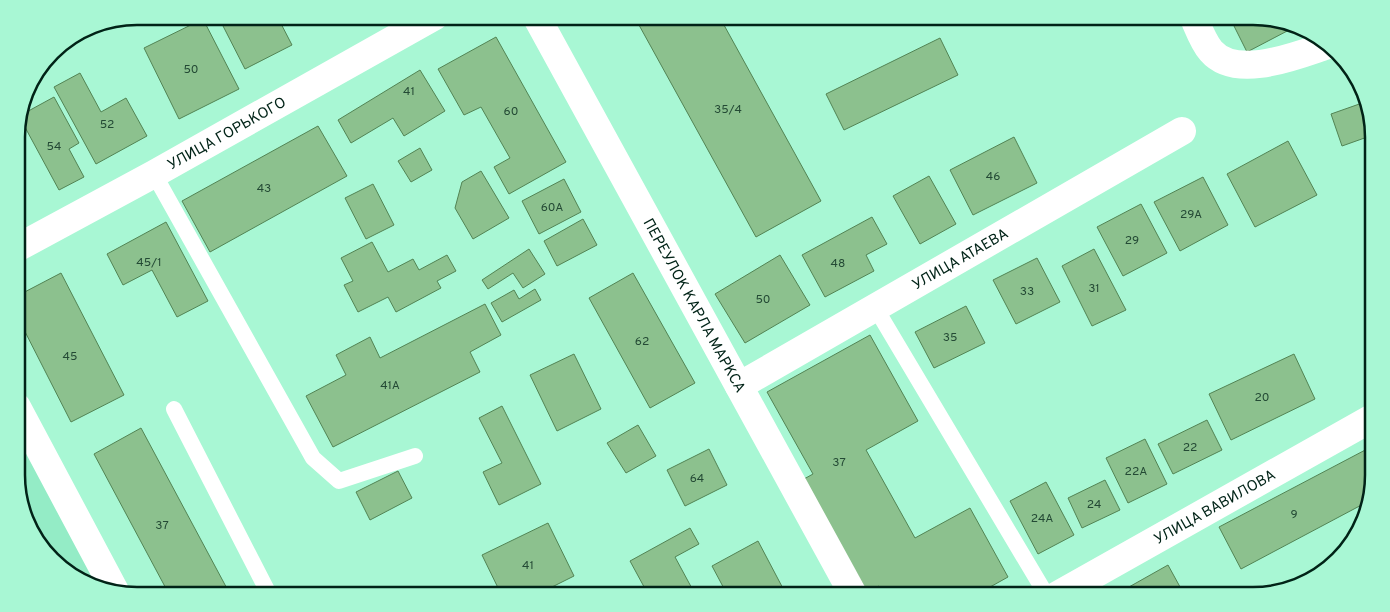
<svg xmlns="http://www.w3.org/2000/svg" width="1390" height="612" viewBox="0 0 1390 612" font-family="Overpass,sans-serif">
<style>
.built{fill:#94ecc6}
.building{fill:#8cc18e;stroke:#528454}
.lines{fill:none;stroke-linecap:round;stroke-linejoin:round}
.service{stroke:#fff;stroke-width:16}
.minor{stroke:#fff;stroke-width:28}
.labels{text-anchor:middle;stroke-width:4;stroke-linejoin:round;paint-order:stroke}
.number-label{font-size:12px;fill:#244a35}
.street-label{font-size:15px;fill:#012317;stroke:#a8f7d4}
.rim{fill:none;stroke:#012317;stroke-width:2.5}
</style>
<rect width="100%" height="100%" fill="#a8f7d4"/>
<path class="built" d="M 17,407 L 115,591 L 91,587 L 41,549 L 17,491 Z
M 580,586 L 585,596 L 563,596 Z"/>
<path class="building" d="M 237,16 L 257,16 L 260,22 L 277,16 L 292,45 L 245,69 L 222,24 Z
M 634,16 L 719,16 L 821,201 L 756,237 Z
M 1229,16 L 1253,16 L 1288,23 L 1291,29 L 1247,52 Z
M 203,19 L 239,89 L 179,119 L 144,48 Z
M 496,37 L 566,162 L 509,194 L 494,167 L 510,158 L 481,107 L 464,115 L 438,69 Z
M 940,38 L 958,75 L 844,130 L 826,94 Z
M 420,70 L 445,111 L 404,136 L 393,118 L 351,143 L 338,120 Z
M 80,73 L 101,112 L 126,98 L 147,136 L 96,164 L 54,87 Z
M 54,97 L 79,143 L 69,149 L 84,177 L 59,190 L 20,118 L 21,115 Z
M 1365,102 L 1373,121 L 1373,135 L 1342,146 L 1331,114 Z
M 318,126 L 347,176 L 210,252 L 182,201 Z
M 1014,137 L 1037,183 L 973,215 L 950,170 Z
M 1288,141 L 1317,195 L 1255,227 L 1227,174 Z
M 420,148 L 432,170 L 411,182 L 398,161 Z
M 481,171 L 509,218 L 473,239 L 455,208 L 462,182 Z
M 929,176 L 956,224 L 920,244 L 893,196 Z
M 1203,177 L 1228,225 L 1180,251 L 1154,202 Z
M 564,179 L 581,212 L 539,234 L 522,201 Z
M 373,184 L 394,225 L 366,239 L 345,198 Z
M 1141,204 L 1167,253 L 1123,276 L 1097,227 Z
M 872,217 L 887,244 L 866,255 L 874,271 L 825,297 L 802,255 Z
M 583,219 L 597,245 L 557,266 L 544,241 Z
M 166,222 L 208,301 L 177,317 L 152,270 L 123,285 L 107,254 Z
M 372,242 L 388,272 L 413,259 L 419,270 L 447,255 L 456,271 L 437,281 L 441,288 L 396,312 L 388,297 L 358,312 L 344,285 L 353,281 L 341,258 Z
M 529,249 L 545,274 L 523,288 L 513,273 L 488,289 L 482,280 Z
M 1094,249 L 1126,310 L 1092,326 L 1062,266 Z
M 780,255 L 810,305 L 745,343 L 715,294 Z
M 1037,258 L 1060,302 L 1016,324 L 993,280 Z
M 61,273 L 124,395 L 71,422 L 17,316 L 17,296 Z
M 633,273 L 695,383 L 650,408 L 589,298 Z
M 535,289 L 541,300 L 502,322 L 491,303 L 514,290 L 519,299 Z
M 485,304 L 501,335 L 470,352 L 480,372 L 333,447 L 306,396 L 346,375 L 336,355 L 370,337 L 380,358 Z
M 966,306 L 985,343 L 934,368 L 915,332 Z
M 870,335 L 918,421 L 866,450 L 915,538 L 970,508 L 1008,577 L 974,596 L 884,596 L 879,586 L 867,592 L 804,479 L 813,474 L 767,392 Z
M 574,354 L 601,409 L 557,431 L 530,375 Z
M 1294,354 L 1315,399 L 1231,440 L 1209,394 Z
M 502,406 L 541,484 L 499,505 L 483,472 L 502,463 L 479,418 Z
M 1207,420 L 1222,450 L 1173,474 L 1158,444 Z
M 638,425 L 656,456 L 626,473 L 607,443 Z
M 141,428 L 231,596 L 170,596 L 94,454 Z
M 1145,439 L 1167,484 L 1128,503 L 1106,458 Z
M 1369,448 L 1374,457 L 1374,475 L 1369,501 L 1241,569 L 1219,527 Z
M 709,449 L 727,485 L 685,506 L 667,470 Z
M 398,471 L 412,498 L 370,520 L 356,492 Z
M 1105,480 L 1120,510 L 1082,528 L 1068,498 Z
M 1046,482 L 1074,535 L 1038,554 L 1010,501 Z
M 548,523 L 574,576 L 534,596 L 502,596 L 482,555 Z
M 690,528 L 699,544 L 675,557 L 695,594 L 649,596 L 630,561 Z
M 758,541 L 787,596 L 728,596 L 712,566 Z
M 1168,565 L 1185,596 L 1113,596 Z"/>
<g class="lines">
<path class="service" d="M 154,174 L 313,458 L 339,481 L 415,456
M 875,307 L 1047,596
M 174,409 L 270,596"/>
<g class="minor">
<path id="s1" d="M 536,16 L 854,596"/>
<path d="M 1193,16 C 1198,27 1203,42 1211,51 C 1236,80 1295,56 1325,46"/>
<path id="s2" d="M 17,248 L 154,174 L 435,16"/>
<path id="s3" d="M 739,386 L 1182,131"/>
<path d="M 17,407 L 115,591"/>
<path id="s4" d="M 1056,596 L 1374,417"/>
</g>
</g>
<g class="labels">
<g class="number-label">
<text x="191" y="73">50</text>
<text x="409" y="95">41</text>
<text x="728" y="113">35/4</text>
<text x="511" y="115">60</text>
<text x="107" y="128">52</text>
<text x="54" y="150">54</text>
<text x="993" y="180">46</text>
<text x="264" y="192">43</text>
<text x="552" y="211">60А</text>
<text x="1191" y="218">29А</text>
<text x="1132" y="244">29</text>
<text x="149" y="266">45/1</text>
<text x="838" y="267">48</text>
<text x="1094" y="292">31</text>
<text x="1027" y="295">33</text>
<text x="763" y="303">50</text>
<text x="950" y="341">35</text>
<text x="642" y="345">62</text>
<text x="70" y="360">45</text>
<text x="390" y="389">41А</text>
<text x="1262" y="401">20</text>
<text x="1190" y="451">22</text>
<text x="839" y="466">37</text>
<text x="1136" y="475">22А</text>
<text x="697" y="482">64</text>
<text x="1094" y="508">24</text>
<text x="1294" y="518">9</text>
<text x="1042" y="522">24А</text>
<text x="162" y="529">37</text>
<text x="528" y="569">41</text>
</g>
<g class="street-label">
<text dy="5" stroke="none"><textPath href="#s2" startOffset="239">УЛИЦА ГОРЬКОГО</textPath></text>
<text dy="5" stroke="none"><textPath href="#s3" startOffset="255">УЛИЦА АТАЕВА</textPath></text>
<text dy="5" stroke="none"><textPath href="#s1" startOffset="330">ПЕРЕУЛОК КАРЛА МАРКСА</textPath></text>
<text dy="5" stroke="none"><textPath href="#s4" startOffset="182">УЛИЦА ВАВИЛОВА</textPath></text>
</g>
</g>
<path d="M0 0H1390V612H0ZM137 25H1253A112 112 0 0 1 1365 137V475A112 112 0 0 1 1253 587H137A112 112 0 0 1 25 475V137A112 112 0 0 1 137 25Z" fill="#a8f7d4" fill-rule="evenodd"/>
<path class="rim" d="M137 25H1253A112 112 0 0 1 1365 137V475A112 112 0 0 1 1253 587H137A112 112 0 0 1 25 475V137A112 112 0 0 1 137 25Z"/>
</svg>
